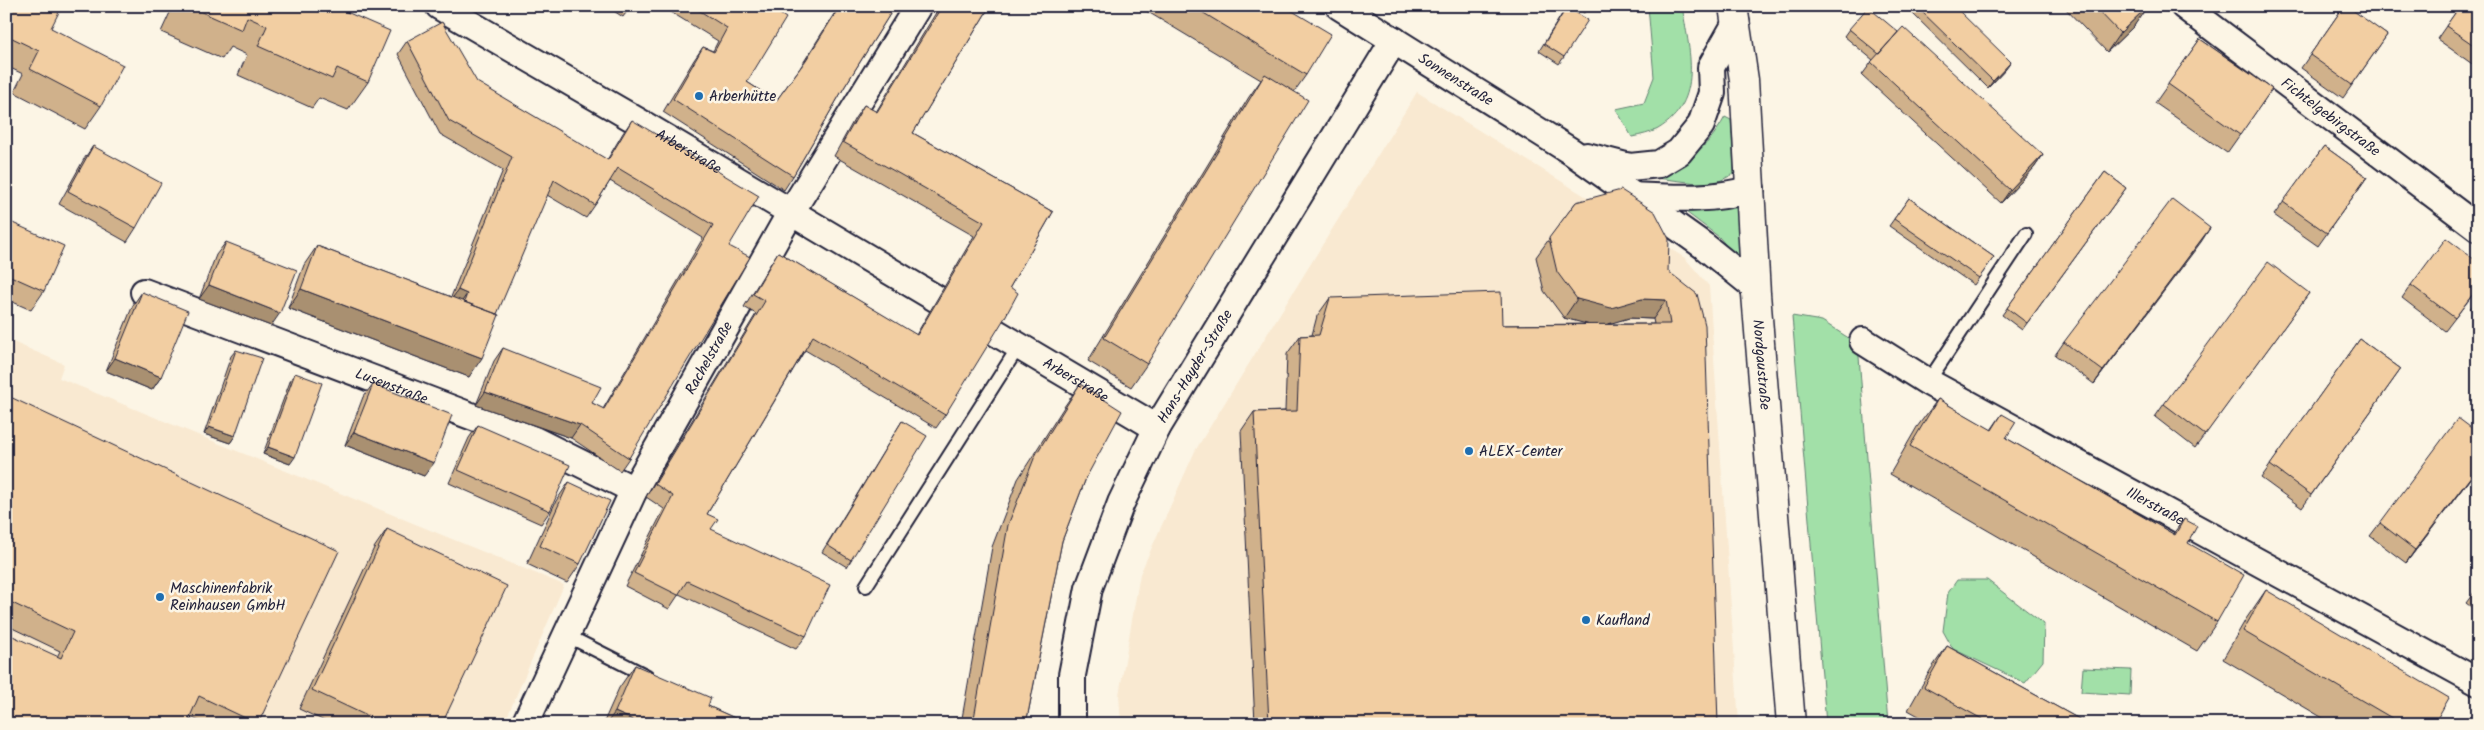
<svg xmlns="http://www.w3.org/2000/svg" width="2484" height="730" viewBox="0 0 2484 730" font-family="Kalam,sans-serif">
<style>
.built{fill:#f9e9d1}
.green{fill:#a2e0a8;stroke:#628172}
.lines{fill:none;stroke-linecap:round;stroke-linejoin:round}
.lane-casing{stroke:#22223b;stroke-width:16}
.street-casing{stroke:#22223b;stroke-width:30}
.secondary-casing{stroke:#22223b;stroke-width:31}
.lane{stroke:#fcf5e5;stroke-width:12}
.street{stroke:#fcf5e5;stroke-width:26}
.secondary{stroke:#fcf5e5;stroke-width:28}
.wall{fill:#d0b18b;stroke:#22223b;fill-rule:evenodd}
.shaded-wall{fill:#a99071;stroke:#22223b}
.building{fill:#f2cea2;stroke:#22223b}
.poi-dot{fill:#1f6fb2;stroke:#fcf5e5;stroke-width:2}
.labels{text-anchor:middle;stroke-width:5;stroke-linejoin:round;paint-order:stroke}
.street-label{font-size:15px;fill:#22223b;stroke:#fcf5e5}
.poi-label{font-size:15px;fill:#22223b;stroke:#fcf5e5;text-anchor:start}
</style>
<rect width="100%" height="100%" fill="#fcf5e5"/>
<filter id="ink" filterUnits="userSpaceOnUse"><feTurbulence type="fractalNoise" baseFrequency=".02" numOctaves="2"/><feDisplacementMap in="SourceGraphic" scale="10" xChannelSelector="R" yChannelSelector="G"/><feConvolveMatrix kernelMatrix="1 2 1 2 8 2 1 2 1" color-interpolation-filters="sRGB"/></filter>
<g filter="url(#ink)">
<path class="built" d="M 1417,92 L 1685,258 L 1709,286 L 1739,724 L 1121,724 L 1119,695 L 1140,574 L 1195,451 Z
M 6,339 L 64,364 L 59,378 L 564,585 L 504,724 L 6,724 Z"/>
<path class="green" d="M 1648,6 L 1682,6 C 1689,50 1705,101 1658,129 C 1651,133 1641,135 1632,137 L 1616,109 L 1644,103 L 1654,77 Z
M 1725,117 L 1731,120 L 1734,174 L 1715,183 L 1697,183 L 1648,177 C 1684,163 1706,152 1725,117 Z
M 1736,204 L 1743,259 L 1738,260 L 1719,237 L 1682,209 Z
M 1792,316 L 1822,321 L 1858,344 L 1888,724 L 1826,724 Z
M 1957,580 L 1987,580 L 2044,624 L 2043,661 L 2025,683 L 1953,649 L 1943,631 L 1948,593 Z
M 2083,668 L 2131,670 L 2130,695 L 2081,692 Z"/>
<g class="lines">
<defs>
<path id="lane" d="M 1928,382 L 2026,234
M 866,586 L 1019,346
M 566,635 L 647,676"/>
<g id="street">
<path id="s1" d="M 439,6 L 646,126 L 937,299"/>
<path id="s2" d="M 1339,6 L 1572,152 L 1704,246 L 1755,287"/>
<path id="s3" d="M 2184,6 L 2478,228"/>
<path d="M 1587,156 L 1630,167 L 1659,164 L 1679,152 L 1701,125 L 1712,93 L 1711,67 L 1736,23"/>
<path d="M 1632,196 C 1673,198 1712,201 1751,189"/>
<path id="s4" d="M 144,292 L 534,440 L 634,490"/>
<path id="s5" d="M 995,332 L 1157,428"/>
<path id="s6" d="M 1863,341 L 1928,382 L 2478,682"/>
<path id="s7" d="M 525,724 L 634,490 L 791,212 L 918,6"/>
<path id="s8" d="M 1072,724 L 1072,675 L 1089,588 L 1121,503 L 1157,428 L 1394,40"/>
</g>
<g id="secondary">
<path id="s9" d="M 1733,6 L 1744,80 L 1756,294 L 1791,724"/>
</g>
</defs>
<use href="#lane" class="lane-casing"/>
<use href="#street" class="street-casing"/>
<use href="#secondary" class="secondary-casing"/>
<use href="#lane" class="lane"/>
<use href="#street" class="street"/>
<use href="#secondary" class="secondary"/>
</g>
<path class="wall" d="M 6,6 L 51,28 L 101,106 L 85,129 L 14,92 L 23,74 L 6,66 Z
M 173,6 L 333,6 L 368,82 L 348,110 L 319,98 L 312,108 L 238,75 L 247,55 L 230,47 L 222,59 L 161,32 Z
M 606,6 L 631,6 L 623,17 Z
M 661,6 L 768,6 L 747,82 L 776,101 L 800,68 L 839,6 L 895,6 L 845,86 L 793,176 L 784,190 L 663,112 L 694,60 L 703,47 L 713,51 L 718,41 Z
M 940,6 L 990,6 L 913,133 L 1053,212 L 1010,287 L 945,415 L 936,428 L 805,350 L 707,514 L 711,529 L 806,636 L 796,649 L 679,594 L 669,609 L 625,586 L 664,509 L 646,497 L 756,314 L 744,307 L 769,266 L 778,252 L 916,335 L 974,236 L 834,156 L 855,118 L 864,105 L 876,112 Z
M 1138,6 L 1284,6 L 1306,75 L 1294,92 L 1147,364 L 1131,387 L 1088,361 L 1249,97 L 1261,80 Z
M 1574,6 L 1589,6 L 1584,13 Z
M 1905,6 L 1954,6 L 2006,69 L 1988,88 Z
M 2063,6 L 2146,6 L 2134,26 L 2107,52 Z
M 2344,6 L 2387,35 L 2343,98 L 2301,68 Z
M 2460,6 L 2478,6 L 2478,62 L 2475,66 L 2437,39 Z
M 1562,14 L 1564,57 L 1559,64 L 1539,51 Z
M 1849,29 L 2043,155 L 2034,168 L 2001,203 L 1862,75 L 1873,60 L 1844,36 Z
M 2200,39 L 2272,89 L 2227,153 L 2155,103 Z
M 407,41 L 607,160 L 623,133 L 632,120 L 729,246 L 629,458 L 620,471 L 571,438 L 476,405 L 494,361 L 503,348 L 592,403 L 603,409 L 703,238 L 610,181 L 595,205 L 586,218 L 547,195 L 469,377 L 288,308 L 304,265 L 317,246 L 451,297 L 503,170 L 440,134 L 398,54 Z
M 93,146 L 136,228 L 127,242 L 59,204 L 84,159 Z
M 2324,146 L 2367,177 L 2318,246 L 2274,215 Z
M 2105,172 L 2126,188 L 2022,330 L 2002,315 Z
M 1909,198 L 1994,257 L 1974,285 L 1889,226 Z
M 1576,202 L 1668,271 L 1718,724 L 1255,724 L 1241,431 L 1254,412 L 1285,411 L 1287,354 L 1300,336 L 1312,335 L 1317,316 L 1330,298 L 1502,325 L 1590,324 L 1564,318 L 1544,291 L 1536,257 ZM 1629,318 L 1653,319 L 1654,324 L 1606,324 Z
M 6,220 L 44,291 L 31,310 L 6,299 Z
M 2210,228 L 2094,384 L 2055,355 L 2064,342 Z
M 226,242 L 271,326 L 199,299 L 216,255 Z
M 2411,285 L 2478,288 L 2445,331 L 2402,298 Z
M 142,292 L 161,377 L 152,390 L 106,371 L 133,305 Z
M 2309,293 L 2195,448 L 2155,417 L 2164,404 Z
M 2478,298 L 2478,314 L 2470,309 Z
M 2360,339 L 2401,369 L 2302,508 L 2261,478 Z
M 236,350 L 235,436 L 230,443 L 204,434 L 231,356 Z
M 295,373 L 290,464 L 263,454 L 291,379 Z
M 373,384 L 424,476 L 345,445 L 363,397 Z
M 1080,384 L 1086,478 L 1062,541 L 1026,724 L 961,724 L 992,547 L 1018,479 L 1064,407 Z
M 6,395 L 258,724 L 206,724 L 57,657 L 60,651 L 6,625 Z
M 1938,399 L 1991,430 L 2002,414 L 2006,438 L 2173,534 L 2184,519 L 2188,543 L 2217,622 L 2197,651 L 1890,474 L 1917,427 Z
M 902,421 L 851,560 L 847,567 L 822,552 Z
M 478,425 L 550,511 L 541,524 L 449,483 L 469,438 Z
M 2478,433 L 2478,468 L 2406,563 L 2370,536 L 2380,523 Z
M 569,482 L 580,564 L 567,583 L 527,564 L 556,501 Z
M 387,529 L 442,724 L 331,724 L 299,709 L 374,548 Z
M 2478,587 L 2478,612 L 2466,603 Z
M 2266,590 L 2434,724 L 2333,724 L 2223,659 L 2246,619 Z
M 1947,646 L 2088,724 L 1933,724 L 1908,710 L 1931,669 Z
M 635,665 L 708,706 L 748,724 L 603,724 L 619,688 Z"/>
<path class="shaded-wall" d="M 2147,7 L 2134,26 L 2107,52 L 2120,33 Z
M 2011,62 L 2006,69 L 1988,88 L 1993,81 Z
M 2043,155 L 2034,168 L 2001,203 L 2010,190 Z
M 2210,228 L 2201,242 L 2094,384 L 2103,371 Z
M 209,285 L 280,313 L 271,326 L 199,299 Z
M 301,289 L 482,358 L 469,377 L 288,308 Z
M 458,290 L 467,294 L 458,307 L 449,303 Z
M 1577,299 L 1642,299 L 1666,300 L 1653,319 L 1629,318 L 1598,327 L 1564,318 Z
M 115,358 L 161,377 L 152,390 L 106,371 Z
M 485,392 L 580,425 L 571,438 L 476,405 Z
M 209,427 L 235,436 L 230,443 L 204,434 Z
M 354,432 L 434,463 L 424,476 L 345,445 Z
M 268,447 L 295,457 L 290,464 L 263,454 Z
M 2478,467 L 2478,468 L 2406,563 L 2415,550 Z
M 615,712 L 642,724 L 606,724 Z"/>
<path class="building" d="M 6,6 L 62,6 L 51,28 L 123,65 L 101,106 L 30,69 L 39,51 L 6,35 Z
M 188,6 L 333,6 L 390,31 L 368,82 L 337,68 L 332,79 L 258,46 L 267,26 L 247,17 L 242,30 Z
M 692,6 L 768,6 L 786,18 L 747,82 L 776,101 L 806,60 L 840,6 L 895,6 L 845,86 L 793,176 L 673,99 L 703,47 L 714,52 L 727,28 Z
M 942,6 L 990,6 L 913,133 L 1053,212 L 1010,287 L 1018,293 L 1004,319 L 945,415 L 813,336 L 707,514 L 718,519 L 711,529 L 830,585 L 806,636 L 687,581 L 678,595 L 634,573 L 673,496 L 655,484 L 765,301 L 753,294 L 778,252 L 917,335 L 984,222 L 843,142 L 864,105 L 877,112 Z
M 1192,6 L 1284,6 L 1331,34 L 1306,75 Z
M 1916,6 L 1954,6 L 2011,62 L 1993,81 Z
M 2094,6 L 2146,6 L 2147,7 L 2120,33 Z
M 2344,6 L 2347,6 L 2387,35 L 2352,85 L 2310,55 Z
M 2460,6 L 2478,6 L 2478,48 L 2446,26 Z
M 1567,7 L 1588,20 L 1564,57 L 1544,44 Z
M 1868,7 L 1898,32 L 1879,54 L 1849,29 Z
M 442,22 L 477,82 L 608,160 L 632,120 L 759,196 L 729,246 L 750,257 L 629,458 L 580,425 L 485,392 L 503,348 L 601,387 L 592,403 L 604,409 L 713,225 L 618,168 L 595,205 L 554,180 L 497,314 L 464,302 L 467,294 L 458,290 L 512,157 L 449,121 L 407,41 Z
M 1903,27 L 2043,155 L 2010,190 L 1871,62 Z
M 2200,39 L 2272,89 L 2240,135 L 2168,84 Z
M 1265,74 L 1308,100 L 1147,364 L 1104,338 Z
M 93,146 L 161,183 L 136,228 L 68,191 Z
M 2324,146 L 2367,177 L 2327,233 L 2283,202 Z
M 2105,172 L 2126,188 L 2027,323 L 2007,308 Z
M 1621,190 L 1655,212 L 1669,239 L 1668,271 L 1697,294 L 1705,325 L 1718,724 L 1269,724 L 1254,412 L 1297,411 L 1300,336 L 1319,335 L 1330,298 L 1501,292 L 1502,325 L 1670,324 L 1666,300 L 1642,299 L 1611,308 L 1577,299 L 1557,272 L 1549,238 L 1576,202 Z
M 1909,198 L 1994,257 L 1979,278 L 1894,219 Z
M 2172,199 L 2210,228 L 2103,371 L 2064,342 Z
M 6,220 L 64,246 L 44,291 L 6,274 Z
M 2446,238 L 2478,262 L 2478,287 L 2455,318 L 2411,285 Z
M 226,242 L 297,270 L 280,313 L 209,285 Z
M 317,246 L 499,315 L 482,358 L 301,289 Z
M 2268,262 L 2309,293 L 2205,435 L 2164,404 Z
M 142,292 L 188,311 L 161,377 L 115,358 Z
M 2478,298 L 2478,304 L 2475,302 Z
M 2360,339 L 2401,369 L 2311,495 L 2270,465 Z
M 236,350 L 262,358 L 235,436 L 209,427 Z
M 295,373 L 322,383 L 295,457 L 268,447 Z
M 373,384 L 452,415 L 434,463 L 354,432 Z
M 1080,384 L 1122,411 L 1086,478 L 1062,541 L 1026,724 L 973,724 L 1008,525 L 1035,456 Z
M 6,395 L 339,551 L 258,724 L 199,696 L 189,719 L 200,724 L 6,724 L 6,633 L 61,658 L 73,632 L 6,600 Z
M 1938,399 L 1992,430 L 2002,414 L 2016,422 L 2006,438 L 2175,535 L 2184,519 L 2197,526 L 2188,543 L 2244,575 L 2217,622 L 1910,446 Z
M 2458,418 L 2478,433 L 2478,467 L 2415,550 L 2380,523 Z
M 902,421 L 927,436 L 851,560 L 827,545 Z
M 478,425 L 570,465 L 550,511 L 458,470 Z
M 569,482 L 610,501 L 580,564 L 540,546 Z
M 387,529 L 507,586 L 442,724 L 381,724 L 382,723 L 312,690 Z
M 2266,590 L 2449,698 L 2434,724 L 2402,724 L 2243,631 Z
M 1947,646 L 2088,724 L 1991,724 L 1924,687 Z
M 635,665 L 711,698 L 708,706 L 748,724 L 642,724 L 615,712 Z"/>
</g>
<g class="poi-dot">
<circle cx="699" cy="96" r="5"/>
<circle cx="1469" cy="451" r="5"/>
<circle cx="160" cy="597" r="5"/>
<circle cx="1586" cy="620" r="5"/>
</g>
<g class="labels">
<g class="street-label">
<text dy="5" stroke="none"><textPath href="#s2" startOffset="138">Sonnenstraße</textPath></text>
<text dy="5" stroke="none"><textPath href="#s3" startOffset="184">Fichtelgebirgstraße</textPath></text>
<text dy="5" stroke="none"><textPath href="#s1" startOffset="289">Arberstraße</textPath></text>
<text dy="5" stroke="none"><textPath href="#s7" startOffset="410">Rachelstraße</textPath></text>
<text dy="5" stroke="none"><textPath href="#s9" startOffset="360">Nordgaustraße</textPath></text>
<text dy="5" stroke="none"><textPath href="#s8" startOffset="384">Hans-Hayder-Straße</textPath></text>
<text dy="5" stroke="none"><textPath href="#s5" startOffset="94">Arberstraße</textPath></text>
<text dy="5" stroke="none"><textPath href="#s4" startOffset="265">Lusenstraße</textPath></text>
<text dy="5" stroke="none"><textPath href="#s6" startOffset="336">Illerstraße</textPath></text>
</g>
<g class="poi-label">
<text x="709" y="101">Arberhütte</text>
<text x="1479" y="456">ALEX-Center</text>
<text x="170" y="593">Maschinenfabrik<tspan x="170" dy="17">Reinhausen GmbH</tspan></text>
<text x="1596" y="625">Kaufland</text>
</g>
</g>
<rect width="2484" height="730" fill="none" stroke="#fcf5e5" stroke-width="25"/>
<rect x="12" y="12" width="2459" height="705" fill="none" stroke="#22223b" stroke-width="2" filter="url(#ink)"/>
</svg>
